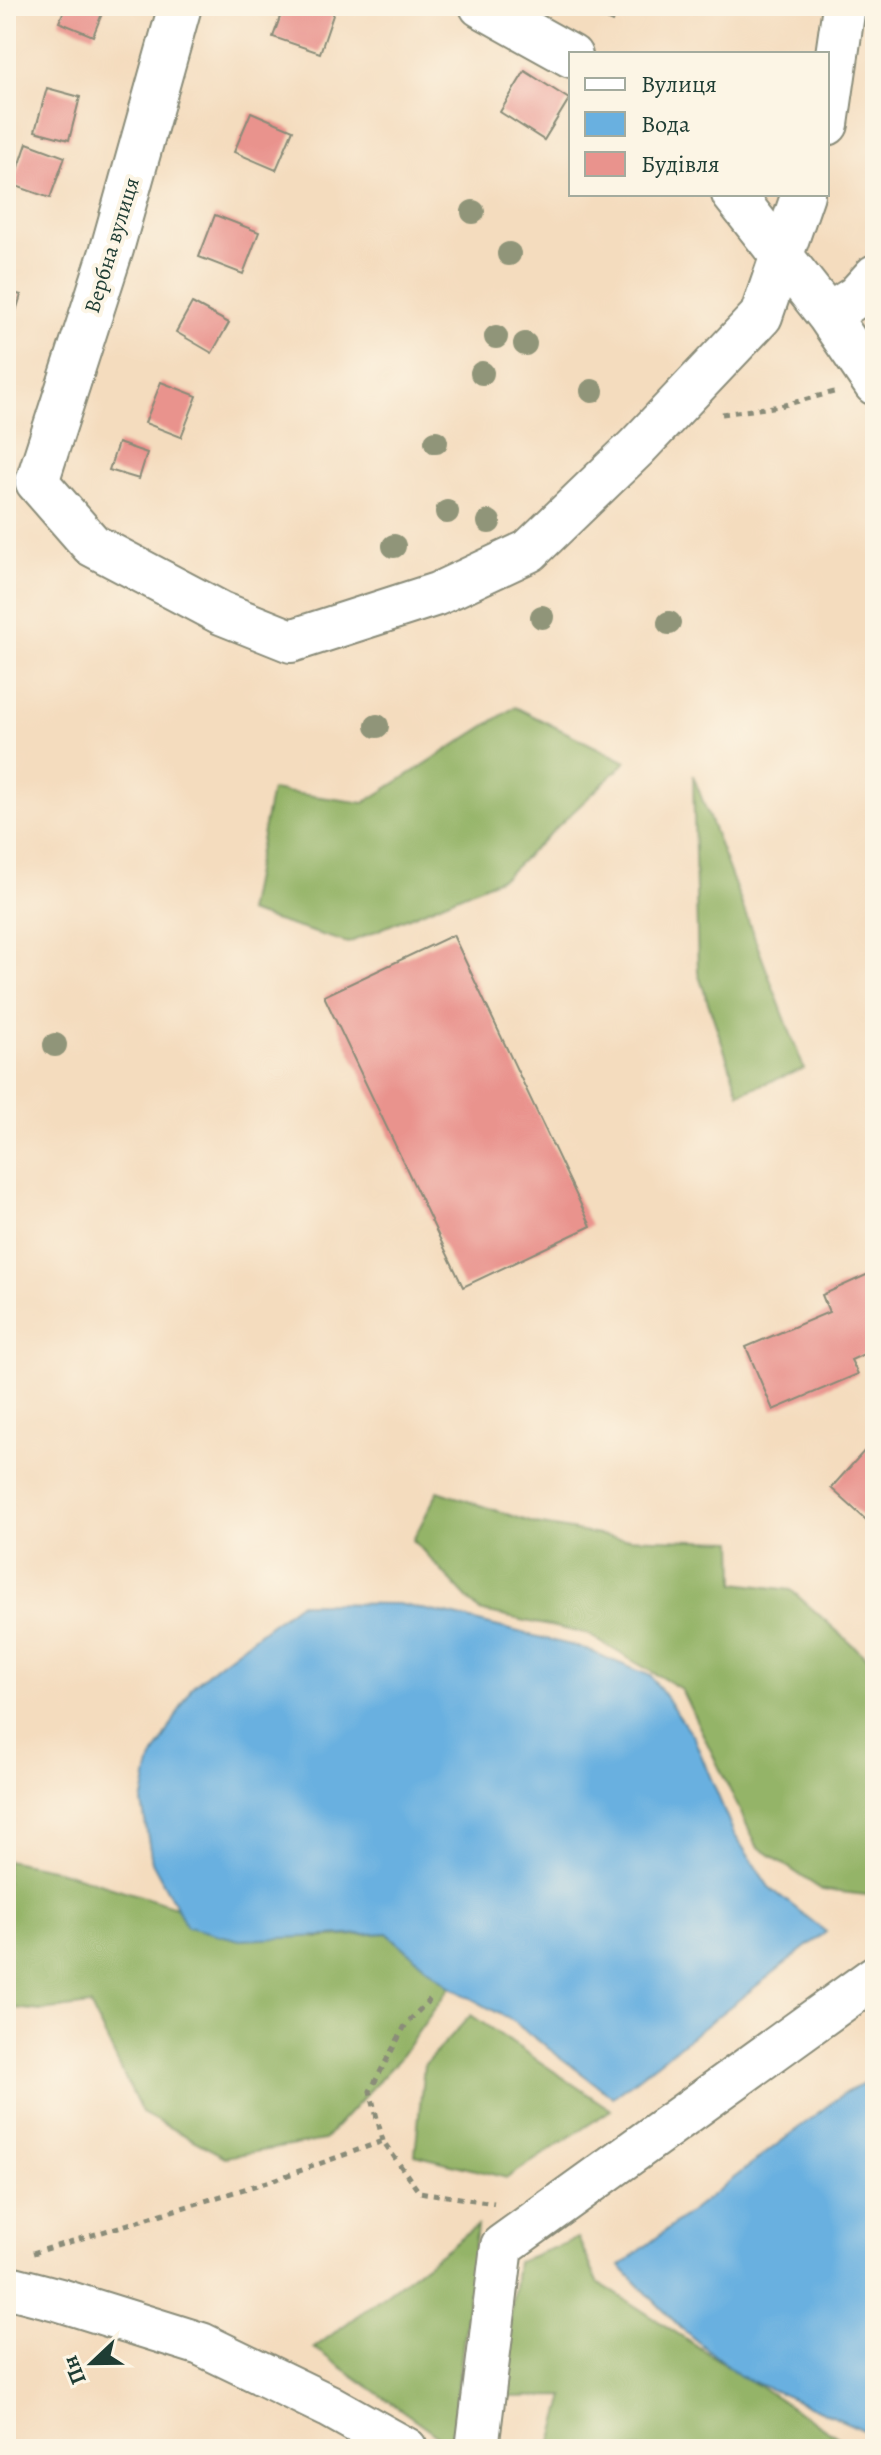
<svg xmlns="http://www.w3.org/2000/svg" width="881" height="2455" viewBox="0 0 881 2455" font-family="Alegreya,serif">
<style>
.forest{fill:#94b468;stroke:#5a784e;stroke-width:2}
.water{fill:#69b0e0;stroke:#44768a;stroke-width:2}
.building{fill:#e9938d}
.lines{fill:none;stroke-linecap:round;stroke-linejoin:round}
.minor-casing{stroke:#8a8c79;stroke-width:46}
.path{stroke:#8a8c79;stroke-width:5;stroke-dasharray:6 6;stroke-linecap:butt}
.minor{stroke:#fff;stroke-width:42}
.tree{fill:#909579}
.labels{text-anchor:middle;stroke-width:8;stroke-linejoin:round;paint-order:stroke}
.street-label{font-size:22px;fill:#1f3d34;stroke:#fcf5e5}
</style>
<rect width="100%" height="100%" fill="#fcf5e5"/>
<filter id="ink" filterUnits="userSpaceOnUse"><feTurbulence type="fractalNoise" baseFrequency=".0125" numOctaves="2"/><feDisplacementMap in="SourceGraphic" scale="16" xChannelSelector="R" yChannelSelector="G"/><feConvolveMatrix kernelMatrix="1 2 1 2 8 2 1 2 1" color-interpolation-filters="sRGB"/></filter>
<filter id="wash" filterUnits="userSpaceOnUse"><feTurbulence type="fractalNoise" baseFrequency=".006" numOctaves="4" result="noise"/><feDisplacementMap in="SourceGraphic" scale="32" xChannelSelector="R" yChannelSelector="G"/><feGaussianBlur stdDeviation="1.8" result="paint"/><feColorMatrix in="noise" values="0 0 0 0 0 0 0 0 0 0 0 0 0 0 0 0 0 1.4 0 .05"/><feComposite in="paint" operator="in"/></filter>
<g filter="url(#wash)">
<rect width="100%" height="100%" fill="#f4dcbe"/>
<path class="forest" d="M 515,707 L 626,762 L 504,877 L 348,943 L 247,912 L 271,790 L 364,803 Z
M 693,775 L 804,1069 L 739,1093 L 698,973 Z
M 438,1491 L 536,1524 L 616,1538 L 734,1541 L 735,1583 L 791,1590 L 875,1665 L 875,1896 L 822,1890 L 757,1846 L 681,1689 L 587,1634 L 479,1611 L 413,1540 Z
M 6,1860 L 61,1871 L 227,1923 L 317,1938 L 387,1933 L 450,1987 L 399,2059 L 324,2140 L 225,2157 L 142,2113 L 90,2005 L 41,2011 L 6,2007 Z
M 471,2015 L 611,2110 L 507,2178 L 415,2155 L 424,2065 Z
M 477,2226 L 451,2445 L 314,2348 Z
M 578,2238 L 598,2282 L 856,2449 L 550,2449 L 565,2396 L 501,2397 L 517,2262 Z"/>
<path class="water" d="M 299,1603 L 398,1604 L 451,1615 L 582,1648 L 651,1676 L 694,1738 L 734,1834 L 769,1887 L 826,1932 L 613,2097 L 511,2020 L 450,1987 L 387,1933 L 240,1940 L 187,1927 L 152,1862 L 142,1803 L 150,1764 L 192,1687 L 216,1666 Z
M 875,2079 L 875,2435 L 740,2376 L 681,2328 L 620,2266 L 844,2093 Z"/>
<g id="blocks">
<path class="building" d="M 66,6 L 105,6 L 93,36 L 59,22 Z
M 284,6 L 318,6 L 334,12 L 320,53 L 273,37 Z
M 580,6 L 621,6 L 612,22 Z
M 525,71 L 569,99 L 544,140 L 500,112 Z
M 47,88 L 80,97 L 69,140 L 35,131 Z
M 251,112 L 293,130 L 276,170 L 234,152 Z
M 27,143 L 65,157 L 50,198 L 13,185 Z
M 215,215 L 259,232 L 243,274 L 199,257 Z
M 6,291 L 21,295 L 7,340 L 6,340 Z
M 192,303 L 229,323 L 212,353 L 176,332 Z
M 161,382 L 197,396 L 181,437 L 145,423 Z
M 118,443 L 147,453 L 139,479 L 109,470 Z
M 453,935 L 591,1226 L 463,1287 L 324,996 Z
M 875,1271 L 875,1349 L 851,1360 L 858,1374 L 773,1410 L 746,1347 L 829,1312 L 822,1295 Z
M 875,1439 L 875,1528 L 831,1488 Z"/>
</g>
</g>
<g filter="url(#ink)">
<use href="#blocks" fill-opacity="0" stroke="#8a8c79" stroke-width="2"/>
<g class="lines">
<defs>
<path id="minor" d="M 180,6 L 112,249 L 37,482 L 92,545 L 221,613 L 291,641 L 437,594 L 529,551 L 636,448 L 761,316 L 803,194
M 481,6 L 571,56
M 827,124 L 844,6
M 733,194 L 828,315 L 875,384
M 828,315 L 856,297 L 875,276
M 6,2286 L 60,2300 L 201,2344 L 329,2406 L 406,2449
M 477,2449 L 502,2246 L 875,1977"/>
</defs>
<use href="#minor" class="minor-casing"/>
<path class="path" d="M 722,414 L 780,406 L 834,392
M 383,2141 L 370,2091 L 406,2024 L 433,1996
M 33,2253 L 274,2180 L 383,2141 L 419,2192 L 494,2203"/>
<use href="#minor" class="minor"/>
</g>
<g class="tree">
<circle cx="473" cy="212" r="12"/>
<circle cx="509" cy="254" r="12"/>
<circle cx="496" cy="337" r="12"/>
<circle cx="525" cy="344" r="12"/>
<circle cx="482" cy="373" r="12"/>
<circle cx="592" cy="391" r="12"/>
<circle cx="436" cy="442" r="12"/>
<circle cx="447" cy="512" r="12"/>
<circle cx="489" cy="522" r="12"/>
<circle cx="394" cy="546" r="12"/>
<circle cx="542" cy="617" r="12"/>
<circle cx="669" cy="623" r="12"/>
<circle cx="377" cy="726" r="12"/>
<circle cx="55" cy="1045" r="12"/>
</g>
</g>
<g class="labels">
<g class="street-label">
<text transform="translate(111 245) rotate(-73)" y="8">Вербна вулиця</text>
</g>
</g>
<rect width="881" height="2455" fill="none" stroke="#fcf5e5" stroke-width="32"/>
<rect x="569" y="52" width="260" height="144" fill="#fcf5e5" stroke="#a4ab9e" stroke-width="2"/>
<rect x="585" y="78" width="40" height="12" fill="#ffffff" stroke="#a4ab9e" stroke-width="2"/>
<text x="641" y="92" font-size="24" fill="#1f3d34">Вулиця</text>
<rect x="585" y="112" width="40" height="24" fill="#69b0e0" stroke="#a4ab9e" stroke-width="2"/>
<text x="641" y="132" font-size="24" fill="#1f3d34">Вода</text>
<rect x="585" y="152" width="40" height="24" fill="#e9938d" stroke="#a4ab9e" stroke-width="2"/>
<text x="641" y="172" font-size="24" fill="#1f3d34">Будівля</text>
<g transform="translate(92 2363) rotate(248)" stroke="#fcf5e5" stroke-width="6" paint-order="stroke">
<path d="M0-6L14 30L0 20L-14 30Z" fill="#1f3d34"/>
<text y="-12" font-size="22" font-weight="bold" text-anchor="middle" fill="#1f3d34">Пн</text>
</g>
</svg>
